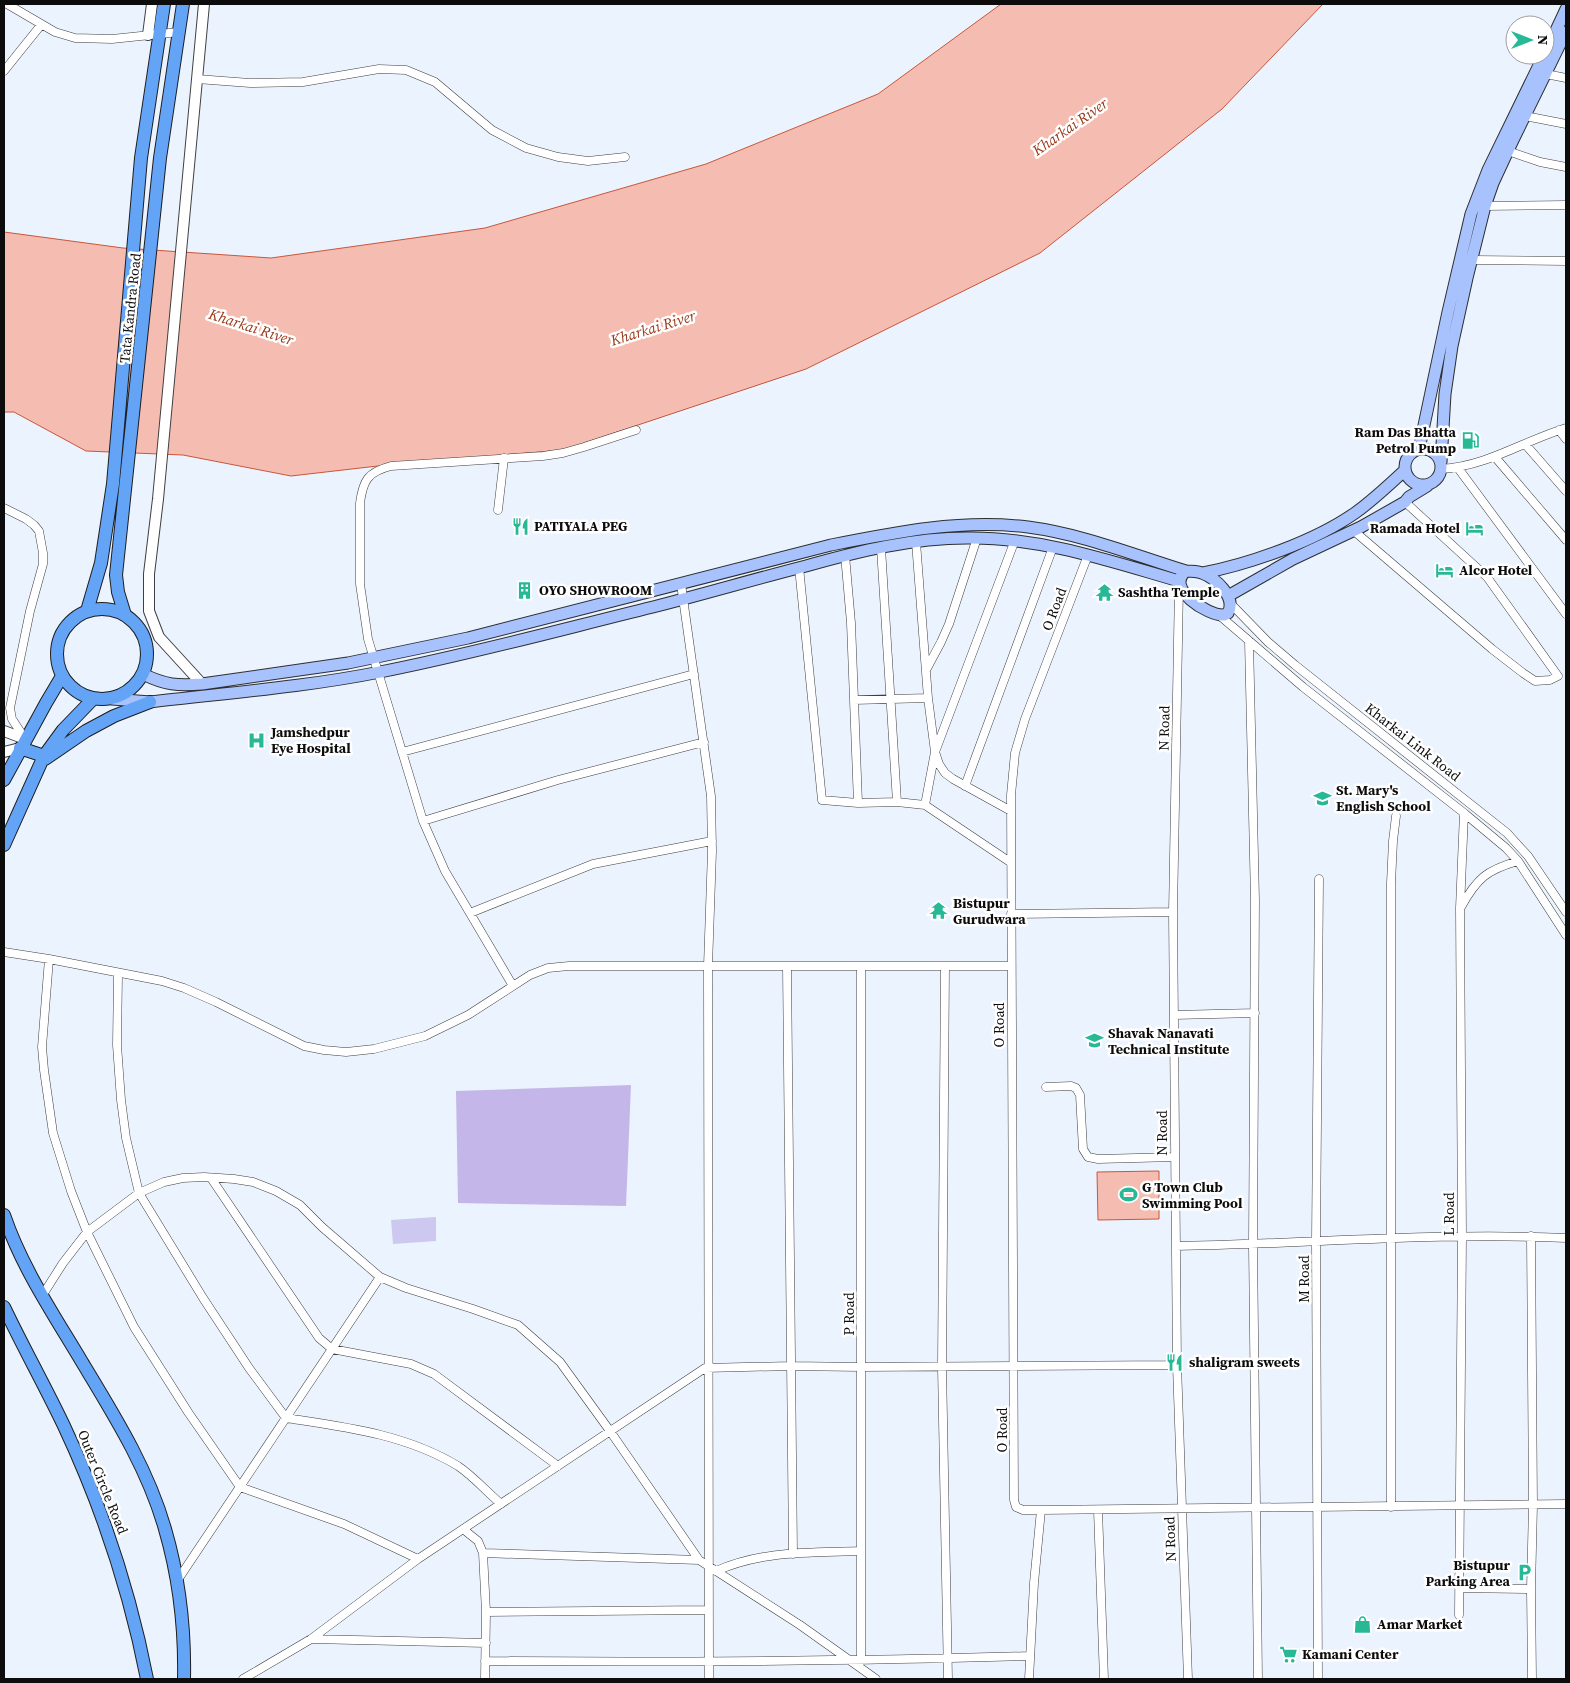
<svg xmlns="http://www.w3.org/2000/svg" width="1570" height="1683" viewBox="0 0 1570 1683" font-family="'Source Serif 4',serif">
<style>
.green{fill:#c4b6e8}
.pitch{fill:#cdc8ef}
.water{fill:#f5bdb1;stroke:#ca5639}
.lines{fill:none;stroke-linecap:round;stroke-linejoin:round}
.minor-casing{stroke:#3f3f3f;stroke-width:9}
.tertiary-casing{stroke:#3f3f3f;stroke-width:12}
.secondary-casing{stroke:#2e2e2e;stroke-width:13}
.primary-casing{stroke:#1d1d1d;stroke-width:14}
.minor{stroke:#fff;stroke-width:8}
.tertiary{stroke:#fff;stroke-width:10}
.secondary{stroke:#a7c2fd;stroke-width:11}
.primary{stroke:#64a4f6;stroke-width:12}
.labels{text-anchor:middle;stroke-width:5;stroke-linejoin:round;paint-order:stroke}
.street-label{font-size:14px;fill:#0c0c0c;stroke:#fff}
.poi-label{font-size:14px;font-weight:bold;fill:#0c0c0c;stroke:#fff;text-anchor:start}
.water-label{font-size:15px;font-style:italic;fill:#9a3718;stroke:#fff}
</style>
<rect width="100%" height="100%" fill="#ebf3ff"/>
<path class="green" d="M 631,1085 L 626,1206 L 458,1203 L 456,1091 Z"/>
<path class="pitch" d="M 436,1217 L 436,1241 L 393,1244 L 391,1220 Z"/>
<path class="water" d="M 1001,4 L 1323,4 L 1222,109 L 1040,253 L 806,369 L 563,450 L 395,464 L 291,476 L 183,455 L 86,451 L 14,412 L 4,412 L 4,232 L 123,248 L 271,258 L 485,228 L 706,164 L 878,94 Z
M 1159,1171 L 1159,1219 L 1098,1220 L 1097,1172 Z"/>
<g class="lines">
<defs>
<path id="minor" d="M 7,4 L 55,32 L 75,38 L 112,39 L 179,32
M 4,71 L 41,25
M 1546,74 L 1566,78
M 197,79 L 250,83 L 303,82 L 379,69 L 406,70 L 435,82 L 492,130 L 526,148 L 558,157 L 588,161 L 625,157
M 1525,116 L 1566,124
M 1508,151 L 1540,162 L 1566,167
M 1485,206 L 1566,205
M 1472,260 L 1566,261
M 1559,430 L 1566,439
M 1525,444 L 1566,491
M 1495,457 L 1566,540
M 1458,468 L 1566,614
M 1441,469 C 1488,466 1523,441 1566,428
M 4,508 L 26,519 L 34,525 L 39,531 L 43,553 L 43,564 L 30,611 L 10,708 L 12,719 L 25,739
M 498,510 L 504,458
M 1354,531 L 1492,649 L 1523,673 L 1535,681 L 1550,680 L 1558,676 L 1487,577 L 1405,502
M 916,542 L 928,698 L 935,752 L 939,764 L 945,773 L 953,779 L 1011,811
M 881,548 L 897,802
M 845,555 L 851,623 L 858,803
M 1088,555 L 1025,719 L 1015,753 L 1011,795 L 1014,1500 L 1016,1507 L 1023,1510 L 1041,1510 L 1566,1504
M 799,567 L 822,800 L 858,803 L 897,802 L 925,805 L 1010,862
M 681,584 L 711,796 L 712,851 L 708,966 L 709,1679
M 1179,587 L 1173,912 L 1177,1365 L 1188,1679
M 1231,604 L 1268,642 L 1295,665 L 1507,833 L 1528,856 L 1566,912
M 1219,615 L 1303,687 L 1464,813 L 1506,848 L 1518,861 L 1566,935
M 1249,641 L 1255,900 L 1253,1245 L 1258,1679
M 926,670 L 941,642 L 949,624 L 977,538
M 854,700 L 928,698
M 402,752 L 694,674
M 965,786 L 1053,547
M 925,805 L 935,752 L 1015,540
M 423,821 L 558,780 L 704,742
M 1461,907 C 1477,878 1487,870 1518,861
M 470,913 L 593,864 L 712,841
M 1011,914 L 1173,912
M 4,952 L 49,959 L 162,981 L 184,988 L 216,1002 L 304,1046 L 324,1050 L 346,1052 L 374,1049 L 425,1036 L 468,1015 L 530,975 L 548,968 L 569,966 L 1011,966
M 49,959 L 42,1047 L 44,1070 L 53,1133 L 71,1191 L 87,1232 L 134,1327 L 188,1412 L 240,1487 L 344,1524 L 418,1559
M 861,966 L 861,1661
M 945,966 L 942,1367 L 948,1679
M 787,967 L 793,1554
M 118,974 L 117,1045 L 121,1100 L 126,1138 L 139,1193 L 203,1298 L 249,1368 L 286,1418 C 345,1427 405,1434 458,1466 C 473,1476 487,1492 501,1504
M 513,986 L 445,871 L 423,821 L 368,639 L 360,584 L 360,503 C 363,480 368,472 391,466 L 543,456 L 563,453 L 584,447 L 636,430
M 1174,1015 L 1255,1013
M 1046,1087 L 1071,1086 L 1076,1088 L 1080,1095 L 1083,1149 L 1088,1157 L 1098,1159 L 1175,1157
M 211,1178 L 319,1338 L 332,1349 L 411,1364 L 434,1374 L 558,1466
M 1531,1236 L 1533,1505 L 1531,1589 L 1532,1679
M 1176,1246 C 1306,1244 1436,1232 1566,1238
M 42,1296 L 63,1263 L 87,1232 L 139,1193 L 164,1182 L 183,1178 L 204,1177 L 234,1179 L 253,1182 L 276,1191 L 300,1205 L 322,1227 L 380,1277 L 406,1288 L 473,1309 L 518,1325 L 560,1362 L 610,1431 L 699,1560 L 800,1625 L 876,1679
M 1391,1507 L 1391,883 L 1393,841 L 1396,816
M 1098,1510 L 1104,1679
M 463,1529 L 478,1541 L 483,1553 L 699,1560
M 483,1553 L 486,1612 L 485,1679
M 716,1571 C 763,1550 812,1553 861,1551
M 177,1581 L 380,1277
M 1459,1588 L 1531,1589
M 486,1612 L 708,1610
M 1459,1615 L 1462,1236 L 1460,908 L 1464,813
M 311,1639 L 486,1643
M 485,1661 C 666,1662 848,1662 1029,1656
M 243,1679 L 311,1639 L 418,1559 L 705,1368 L 790,1366 L 861,1367 L 1177,1365
M 1029,1679 L 1034,1583 L 1041,1510
M 1318,1679 L 1316,1242 L 1319,879"/>
<path id="tertiary" d="M 148,35 L 152,4
M 202,684 L 159,637 L 149,611 L 149,574 L 158,499 L 204,4
M 4,731 L 25,739
M 4,752 L 20,748"/>
<path id="secondary" d="M 1545,54 L 1566,9
M1405 467a18 18 0 1 1 36 0a18 18 0 1 1-36 0Z
M 1419,449 L 1448,312 L 1471,214 L 1488,170 L 1544,55
M 1441,462 L 1445,394 L 1452,346 L 1467,278 L 1485,206 L 1493,183 L 1513,140 L 1566,32
M 1186,571 C 1191,571 1196,571 1202,573 C 1215,578 1237,597 1228,613 L 1224,615 C 1208,616 1164,588 1186,571 Z
M 1203,573 C 1250,564 1315,541 1355,513 C 1372,501 1388,486 1404,471
M 1228,596 L 1293,559 L 1361,527 L 1405,502 L 1409,497 L 1427,486
M 143,674 C 165,685 178,686 202,684 L 348,663 L 468,638 L 831,545 C 896,532 961,519 1028,527 C 1082,534 1134,555 1186,571
M 112,699 L 150,702 C 226,693 305,687 380,672 C 472,654 563,629 653,607 C 704,594 755,579 806,566 C 859,551 913,538 967,538 C 1040,537 1110,561 1179,581"/>
<path id="primary" d="M57 654a45 45 0 1 1 90 0a45 45 0 1 1-90 0Z
M 87,611 L 101,563 L 113,484 L 141,158 L 164,4
M 125,615 L 118,592 L 116,575 L 160,158 L 183,4
M 20,748 L 44,756
M 45,759 L 86,731 L 114,716 L 150,702
M 4,780 L 46,703 L 62,676
M 4,845 L 44,756 L 63,730 L 93,699
M 4,1215 C 22,1268 54,1315 82,1362 C 114,1415 148,1469 165,1529 C 179,1577 185,1630 184,1679
M 4,1307 C 23,1347 45,1386 64,1426 C 102,1507 130,1592 147,1679"/>
</defs>
<use href="#minor" class="minor-casing"/>
<use href="#tertiary" class="tertiary-casing"/>
<use href="#secondary" class="secondary-casing"/>
<use href="#primary" class="primary-casing"/>
<use href="#minor" class="minor"/>
<use href="#tertiary" class="tertiary"/>
<use href="#secondary" class="secondary"/>
<use href="#primary" class="primary"/>
</g>
<defs>
<symbol id="fuel-bare" viewBox="-9 -9 18 18"><path d="M-5.5-6h7V0h2V4h1.3V-2.5L3-4.5l.8-.8L6-3V5H2.5V1h-1V6h-7ZM-4.2-4.7v3.2H.2V-4.7Z" fill="#27b995" stroke="#fff" stroke-width="2.5" paint-order="stroke"/></symbol>
<symbol id="restaurant-bare" viewBox="-9 -9 18 18"><path d="M-5-6h1v4h1v-4h1v4h1v-4h1v5L-1.5 .5V6h-2V.5L-5-1ZM5-6V6H3V1.5H1.5Q1.5-4 5-6Z" fill="#27b995" stroke="#fff" stroke-width="2.5" paint-order="stroke"/></symbol>
<symbol id="hotel-bare" viewBox="-9 -9 18 18"><path d="M-6-4.5h1.5V1H6V5H4.5V3h-9V5H-6ZM-4 0a1.8 1.8 0 1 1 3.6 0ZM.5 0V-2.5h3Q6-2.5 6 0Z" fill="#27b995" stroke="#fff" stroke-width="2.5" paint-order="stroke"/></symbol>
<symbol id="building-bare" viewBox="-9 -9 18 18"><path d="M-4-6H4V6H1V3H-1V6H-4ZM-2.5-4.3h1.7v1.8h-1.7ZM.8-4.3h1.7v1.8H.8ZM-2.5-1h1.7V.8h-1.7ZM.8-1h1.7V.8H.8Z" fill="#27b995" stroke="#fff" stroke-width="2.5" paint-order="stroke"/></symbol>
<symbol id="temple-bare" viewBox="-9 -9 18 18"><path d="M0-6L5-2H3V0L6.5 2.5H4V6H1.5V3h-3V6H-4V2.5H-6.5L-3 0V-2H-5Z" fill="#27b995" stroke="#fff" stroke-width="2.5" paint-order="stroke"/></symbol>
<symbol id="hospital-bare" viewBox="-9 -9 18 18"><path d="M-5-5h3v3.5h4V-5h3V5h-3V1.5h-4V5h-3Z" fill="#27b995" stroke="#fff" stroke-width="2.5" paint-order="stroke"/></symbol>
<symbol id="school-bare" viewBox="-9 -9 18 18"><path d="M0-5L7-2L0 1L-7-2ZM-4 1L0 2.5L4 1V4Q0 6-4 4Z" fill="#27b995" stroke="#fff" stroke-width="2.5" paint-order="stroke"/></symbol>
<symbol id="stadium-bare" viewBox="-9 -9 18 18"><path d="M0-5a6.5 5 0 1 0 0 10a6.5 5 0 1 0 0-10ZM-3.5-1.8h7v3.6h-7Z" fill="#27b995" stroke="#fff" stroke-width="2.5" paint-order="stroke"/></symbol>
<symbol id="parking-bare" viewBox="-9 -9 18 18"><path d="M-3.5-5.5H1a3.5 3.5 0 0 1 0 7H-1V5.5H-3.5ZM-1-3.4V-.6H.8a1.4 1.4 0 0 0 0-2.8Z" fill="#27b995" stroke="#fff" stroke-width="2.5" paint-order="stroke"/></symbol>
<symbol id="shop-bare" viewBox="-9 -9 18 18"><path d="M-5-2.5h2.3a2.7 3.5 0 0 1 5.4 0H5L5.5 6h-11ZM-1.5-2.5h3a1.5 2.3 0 0 0-3 0Z" fill="#27b995" stroke="#fff" stroke-width="2.5" paint-order="stroke"/></symbol>
<symbol id="supermarket-bare" viewBox="-9 -9 18 18"><path d="M-6-5.5h2.5l.6 2H6L4.5 2H-2.5L-4.4-4H-6ZM-1.5 3.2a1.3 1.3 0 1 0 .1 0ZM3 3.2a1.3 1.3 0 1 0 .1 0Z" fill="#27b995" stroke="#fff" stroke-width="2.5" paint-order="stroke"/></symbol>
</defs>
<g fill-rule="evenodd">
<use href="#fuel-bare" x="1458" y="428" width="25" height="25"/>
<use href="#restaurant-bare" x="508" y="514" width="25" height="25"/>
<use href="#hotel-bare" x="1462" y="516" width="25" height="25"/>
<use href="#hotel-bare" x="1432" y="558" width="25" height="25"/>
<use href="#building-bare" x="512" y="578" width="25" height="25"/>
<use href="#temple-bare" x="1092" y="580" width="25" height="25"/>
<use href="#hospital-bare" x="244" y="728" width="25" height="25"/>
<use href="#school-bare" x="1310" y="786" width="25" height="25"/>
<use href="#temple-bare" x="926" y="898" width="25" height="25"/>
<use href="#school-bare" x="1082" y="1028" width="25" height="25"/>
<use href="#stadium-bare" x="1116" y="1182" width="25" height="25"/>
<use href="#restaurant-bare" x="1162" y="1350" width="25" height="25"/>
<use href="#parking-bare" x="1512" y="1560" width="25" height="25"/>
<use href="#shop-bare" x="1350" y="1612" width="25" height="25"/>
<use href="#supermarket-bare" x="1276" y="1642" width="25" height="25"/>
</g>
<g class="labels">
<g class="street-label">
<text transform="translate(130 308) rotate(-84)" y="5">Tata Kandra Road</text>
<text transform="translate(1054 609) rotate(-69)" y="5">O Road</text>
<text transform="translate(1164 728) rotate(-89)" y="5">N Road</text>
<text transform="translate(1413 742) rotate(38)" y="5">Kharkai Link Road</text>
<text transform="translate(999 1025) rotate(-90)" y="5">O Road</text>
<text transform="translate(1162 1133) rotate(-90)" y="5">N Road</text>
<text transform="translate(1449 1214) rotate(-90)" y="5">L Road</text>
<text transform="translate(1304 1279) rotate(-90)" y="5">M Road</text>
<text transform="translate(849 1314) rotate(-90)" y="5">P Road</text>
<text transform="translate(1002 1430) rotate(-90)" y="5">O Road</text>
<text transform="translate(103 1482) rotate(68)" y="5">Outer Circle Road</text>
<text transform="translate(1170 1539) rotate(-92)" y="5">N Road</text>
</g>
<g class="poi-label">
<text x="1456" y="437" text-anchor="end">Ram Das Bhatta<tspan x="1456" dy="16">Petrol Pump</tspan></text>
<text x="534" y="531">PATIYALA PEG</text>
<text x="1460" y="533" text-anchor="end">Ramada Hotel</text>
<text x="1459" y="575">Alcor Hotel</text>
<text x="539" y="595">OYO SHOWROOM</text>
<text x="1118" y="597">Sashtha Temple</text>
<text x="271" y="737">Jamshedpur<tspan x="271" dy="16">Eye Hospital</tspan></text>
<text x="1336" y="795">St. Mary's<tspan x="1336" dy="16">English School</tspan></text>
<text x="953" y="908">Bistupur<tspan x="953" dy="16">Gurudwara</tspan></text>
<text x="1108" y="1038">Shavak Nanavati<tspan x="1108" dy="16">Technical Institute</tspan></text>
<text x="1142" y="1192">G Town Club<tspan x="1142" dy="16">Swimming Pool</tspan></text>
<text x="1189" y="1367">shaligram sweets</text>
<text x="1510" y="1570" text-anchor="end">Bistupur<tspan x="1510" dy="16">Parking Area</tspan></text>
<text x="1377" y="1629">Amar Market</text>
<text x="1302" y="1659">Kamani Center</text>
</g>
<g class="water-label">
<text transform="translate(1070 127) rotate(-35)" y="5">Kharkai River</text>
<text transform="translate(251 327) rotate(18)" y="5">Kharkai River</text>
<text transform="translate(653 328) rotate(-17)" y="5">Kharkai River</text>
</g>
</g>
<rect width="1570" height="1683" fill="none" stroke="#0c0c0c" stroke-width="10"/>
<g transform="translate(1530 40) rotate(90)"><circle r="24" fill="#ffffff" stroke="#9e9e9e"/>
<path d="M0-4L9 19L0 12L-9 19Z" fill="#27b995"/>
<text y="-8" font-size="14" font-weight="bold" text-anchor="middle" fill="#0c0c0c">N</text>
</g>
</svg>
